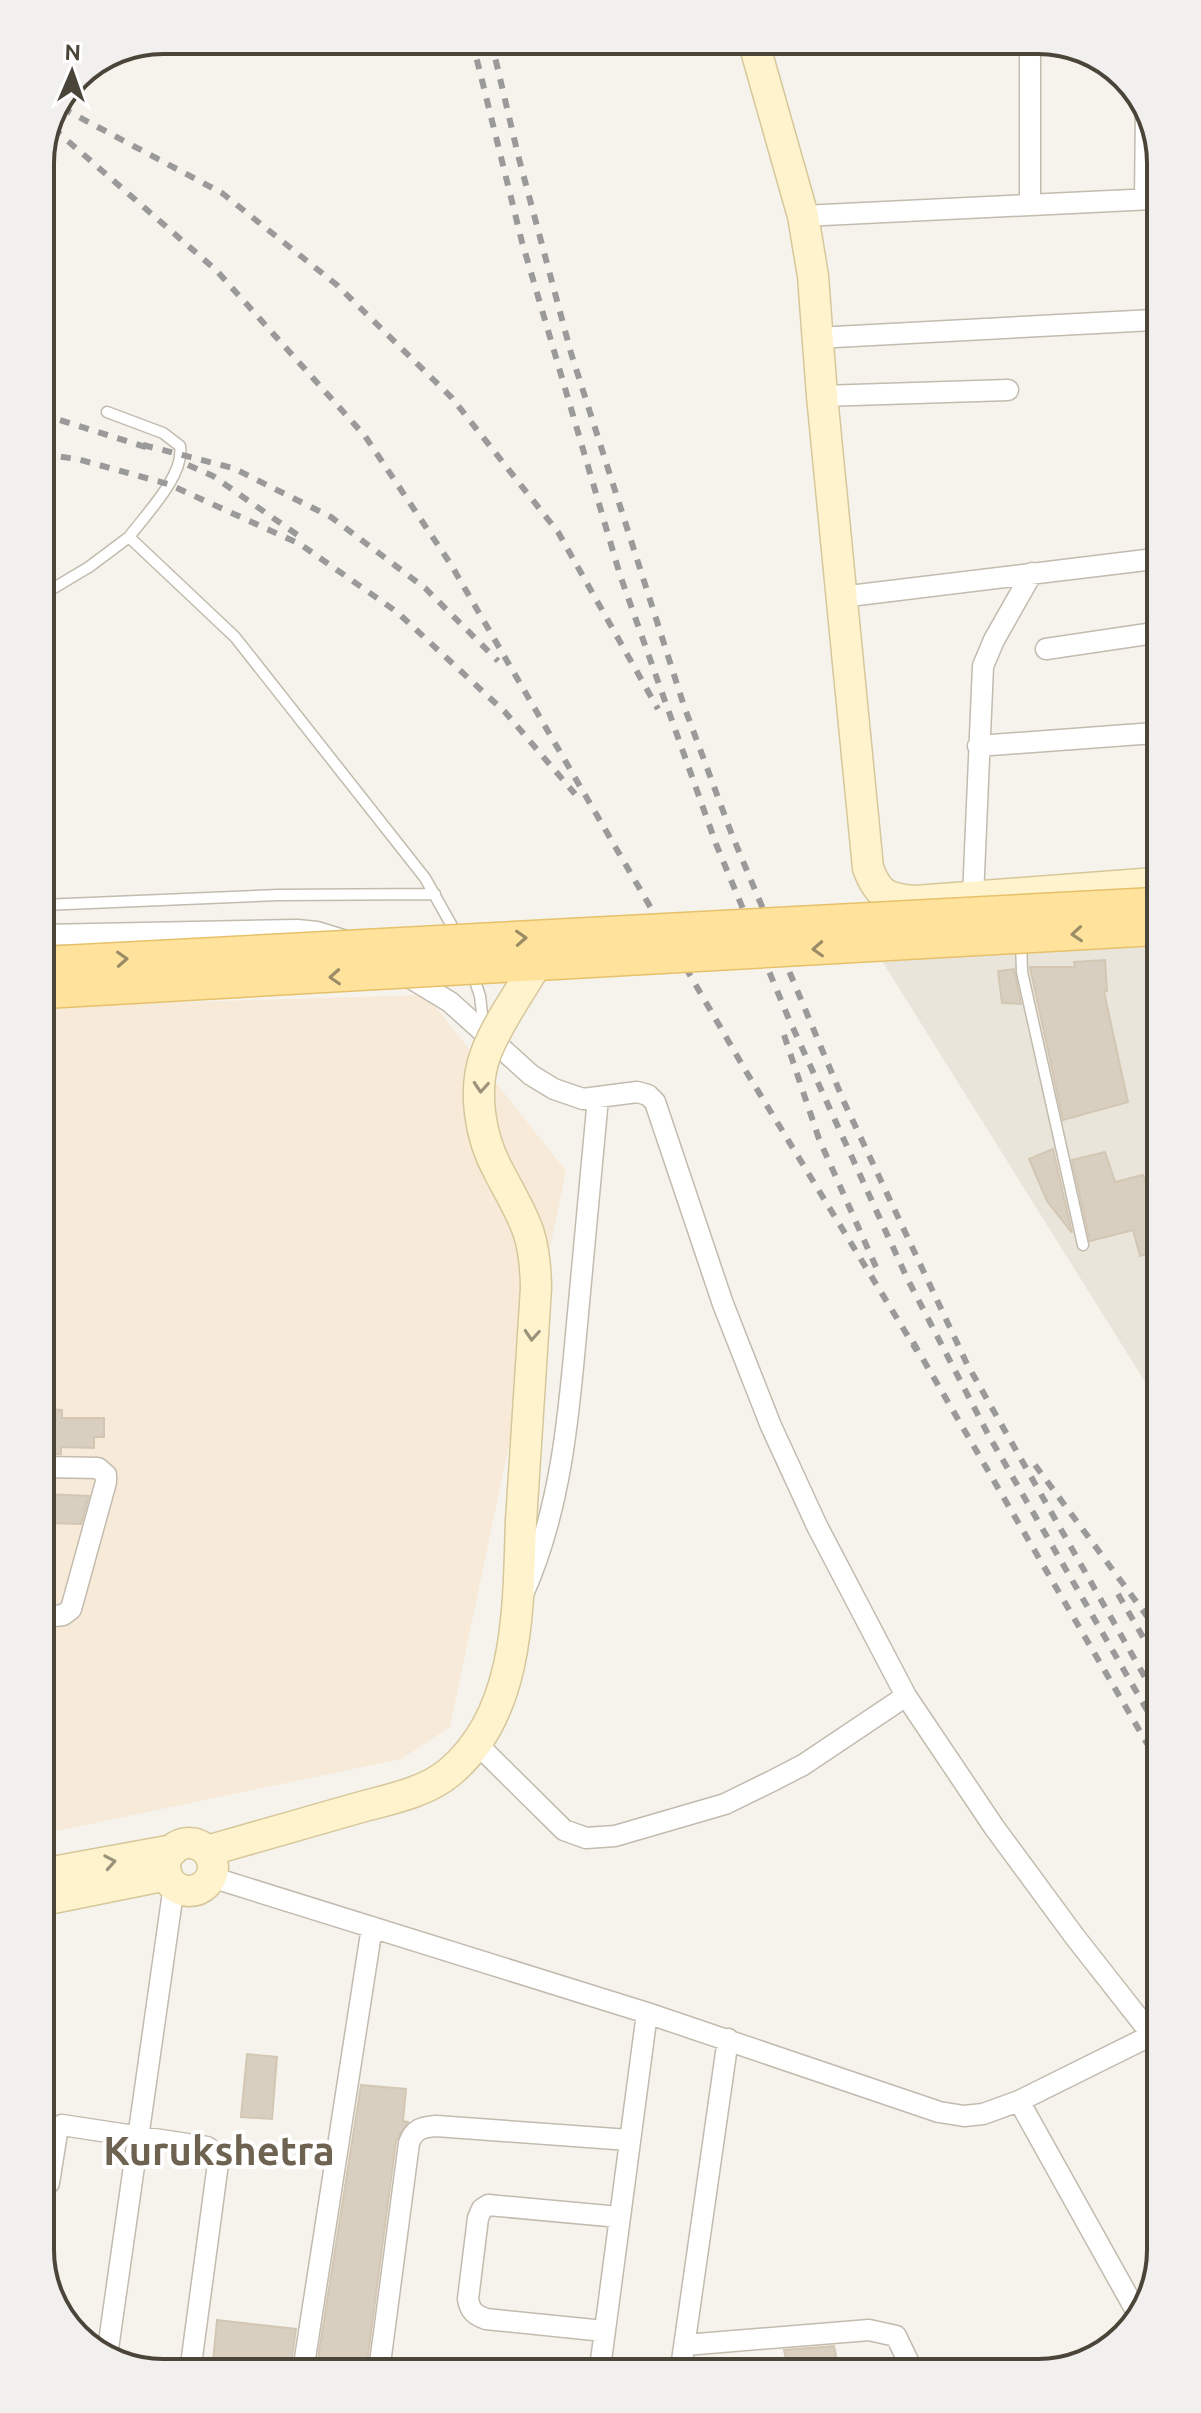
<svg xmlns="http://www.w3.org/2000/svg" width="1201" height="2413" viewBox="0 0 1201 2413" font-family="Ubuntu,sans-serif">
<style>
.residential{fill:#eae5da}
.commercial{fill:#f7ead8}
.building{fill:#d8cfc1;stroke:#d3c7b4;stroke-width:2}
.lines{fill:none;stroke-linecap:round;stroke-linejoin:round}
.lane-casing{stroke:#c2bbae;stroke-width:13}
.street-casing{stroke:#c2bbae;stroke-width:23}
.secondary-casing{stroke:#d6c79b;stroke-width:33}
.lane{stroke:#fff;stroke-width:10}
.street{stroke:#fff;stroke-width:20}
.secondary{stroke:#fff3cd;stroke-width:30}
.rail{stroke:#9a9a9a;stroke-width:6;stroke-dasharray:10 10;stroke-linecap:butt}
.secondary-bridge-casing{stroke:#d6c79b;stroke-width:33;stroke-linecap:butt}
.primary-bridge-casing{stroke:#e6c16a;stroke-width:35;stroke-linecap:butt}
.secondary-bridge{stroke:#fff3cd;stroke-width:30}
.primary-bridge{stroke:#ffe39c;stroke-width:32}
.oneway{stroke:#9c8c66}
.oneway2{stroke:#9c937c}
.labels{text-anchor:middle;stroke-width:8;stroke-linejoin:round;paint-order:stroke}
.town-label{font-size:40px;font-weight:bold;fill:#6e6250;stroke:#fff}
.rim{fill:none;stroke:#4b4439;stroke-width:4}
</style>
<rect width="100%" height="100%" fill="#f6f3ec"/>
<path class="residential" d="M 1155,945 L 1157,1401 L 882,961 Z"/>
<path class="commercial" d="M 426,995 L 566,1171 L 450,1727 L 401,1759 L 47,1833 L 44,1006 Z"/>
<path class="building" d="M 1105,960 L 1107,991 L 1104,992 L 1128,1102 L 1063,1120 L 1030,967 L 1075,967 L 1074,962 Z
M 1014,969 L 1021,1004 L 1002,1003 L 998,971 Z
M 1053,1149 L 1072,1233 L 1047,1201 L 1029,1159 Z
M 1105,1152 L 1115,1182 L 1143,1175 L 1157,1221 L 1157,1251 L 1140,1256 L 1133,1230 L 1090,1241 L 1072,1160 Z
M 46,1409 L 62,1410 L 62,1418 L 104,1418 L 104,1437 L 94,1437 L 94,1448 L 61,1447 L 61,1454 L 46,1454 Z
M 46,1494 L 89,1496 L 81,1524 L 46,1523 Z
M 247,2054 L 277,2057 L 272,2119 L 241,2117 Z
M 361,2085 L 406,2089 L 403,2121 L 408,2122 L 396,2141 L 366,2371 L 316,2371 Z
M 217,2320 L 296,2329 L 290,2371 L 212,2372 Z
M 834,2346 L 838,2366 L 788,2367 L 784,2350 Z"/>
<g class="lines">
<defs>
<path id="lane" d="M 107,412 L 163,433 L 180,446 C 185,475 146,514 129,537 L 235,637 L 425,878 L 457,935
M 42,595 L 89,567 L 129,537
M 43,905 L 278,895 L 435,894
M 1021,942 L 1022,972 L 1083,1245
M 472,972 L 480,996 L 484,1031"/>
<path id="street" d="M 168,40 L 168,44
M 1030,40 L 1030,205
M 1145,199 L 1146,109
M 803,216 L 1152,199
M 816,338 L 1153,320
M 822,396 L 1008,390
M 841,597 L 1154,559
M 1046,649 L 1154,633
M 978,746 L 1154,733
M 973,897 L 983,666 L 994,640 L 1032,573
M 44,935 L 297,930 L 317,932 L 343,940
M 46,1467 L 98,1468 L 106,1475 L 106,1482 L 71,1609 L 63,1615 L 46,1617
M 523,1594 C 561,1510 569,1414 577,1324 C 584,1249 591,1173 598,1098
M 476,1743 L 564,1830 L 586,1838 L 615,1836 L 725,1804 L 772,1781 L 803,1765 L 906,1696
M 211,1877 L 647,2013 L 939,2112 L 964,2116 L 983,2114 L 1019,2101 L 1152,2035 L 1075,1937 L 994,1827 L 906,1696 L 817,1526 L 771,1426 L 723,1304 L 655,1102 L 648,1095 L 637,1092 L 583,1099 L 554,1089 L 531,1075 L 450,1002 L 402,973
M 1019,2101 L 1140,2318
M 49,2183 L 57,2133 L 62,2125 L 207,2147 L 219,2156 L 190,2372
M 604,2331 L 486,2319 C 475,2315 470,2311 468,2299 L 478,2218 L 482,2209 L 488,2205 L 619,2217
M 685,2345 L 869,2330 L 896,2336 L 910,2365
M 107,2356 L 174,1885
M 600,2368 L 647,2013
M 681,2368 L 728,2039
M 303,2371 L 372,1927
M 379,2371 L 409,2143 C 414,2129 422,2127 436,2126 L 629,2140"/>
<path id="secondary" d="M 753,40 L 803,216 L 813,276 L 822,396 L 868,868 C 878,895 887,899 915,901 L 1155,883
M165 1867a24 24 0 1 1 48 0a24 24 0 1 1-48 0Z
M 207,1851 C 256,1837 305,1823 354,1809 C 385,1800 424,1794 450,1772 C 521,1712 518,1605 521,1521
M 47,1873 L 173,1850
M 48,1899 L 167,1875"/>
</defs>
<use href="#lane" class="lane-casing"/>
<use href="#street" class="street-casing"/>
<use href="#secondary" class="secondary-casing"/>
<use href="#lane" class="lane"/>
<use href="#street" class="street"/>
<use href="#secondary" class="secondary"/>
<path class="rail" d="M 472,40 L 522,242 L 620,575 L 716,844 L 788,1017 L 907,1278 L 989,1436 L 1159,1731
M 491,40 L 518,155 L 571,353 L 684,706 L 732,835 L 844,1102 L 967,1364 L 1159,1702
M 62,108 L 222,193 L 337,285 L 452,398 L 558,532 L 658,709
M 53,128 L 216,270 L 365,436 L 450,563 L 747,1073 L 917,1351
M 41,414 L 152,449
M 143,445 L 233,468 L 331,517 L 425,588 L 498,661
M 41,454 L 77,459 L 168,484 L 300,544 L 397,612 L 505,712 L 575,794
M 188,465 L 213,476 L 299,536
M 784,1035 L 819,1139 L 876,1267
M 913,1342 L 1159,1764
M 1035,1465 L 1158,1631
M 1118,1594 L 1158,1663"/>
<defs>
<path id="secondary-bridge" d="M 521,1521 L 536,1288 C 535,1231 524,1220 499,1172 C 480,1138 472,1090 486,1053 C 498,1022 519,994 535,966"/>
<path id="primary-bridge" d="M 44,963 L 1155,904
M 44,992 L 1155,929"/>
</defs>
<use href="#secondary-bridge" class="secondary-bridge-casing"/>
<use href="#primary-bridge" class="primary-bridge-casing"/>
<use href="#secondary-bridge" class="secondary-bridge"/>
<use href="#primary-bridge" class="primary-bridge"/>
</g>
<defs><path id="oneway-chevron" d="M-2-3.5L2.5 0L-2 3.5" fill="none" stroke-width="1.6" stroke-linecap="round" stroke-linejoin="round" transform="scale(2)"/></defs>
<g class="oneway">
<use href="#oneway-chevron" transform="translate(1077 934) rotate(176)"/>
<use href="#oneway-chevron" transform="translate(521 938) rotate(-3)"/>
<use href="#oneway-chevron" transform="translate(818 949) rotate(177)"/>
<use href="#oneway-chevron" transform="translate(122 959) rotate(-3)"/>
<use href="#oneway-chevron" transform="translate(335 977) rotate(177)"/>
</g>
<g class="oneway2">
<use href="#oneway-chevron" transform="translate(481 1087) rotate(94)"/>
<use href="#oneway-chevron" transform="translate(532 1335) rotate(94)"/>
<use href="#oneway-chevron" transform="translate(110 1862) rotate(-10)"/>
</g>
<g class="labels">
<g class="town-label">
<text x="219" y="2165">Kurukshetra</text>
</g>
</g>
<path d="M0 0H1201V2413H0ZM163 54H1038A109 109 0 0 1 1147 163V2250A109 109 0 0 1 1038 2359H163A109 109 0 0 1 54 2250V163A109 109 0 0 1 163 54Z" fill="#f1f0ef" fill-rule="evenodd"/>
<path class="rim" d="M163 54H1038A109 109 0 0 1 1147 163V2250A109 109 0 0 1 1038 2359H163A109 109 0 0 1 54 2250V163A109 109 0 0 1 163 54Z"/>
<g transform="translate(72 72) rotate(2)" stroke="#ffffff" stroke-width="6" paint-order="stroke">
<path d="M0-6L14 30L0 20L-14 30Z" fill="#4b4439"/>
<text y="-12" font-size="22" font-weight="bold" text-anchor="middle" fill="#4b4439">N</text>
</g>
</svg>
